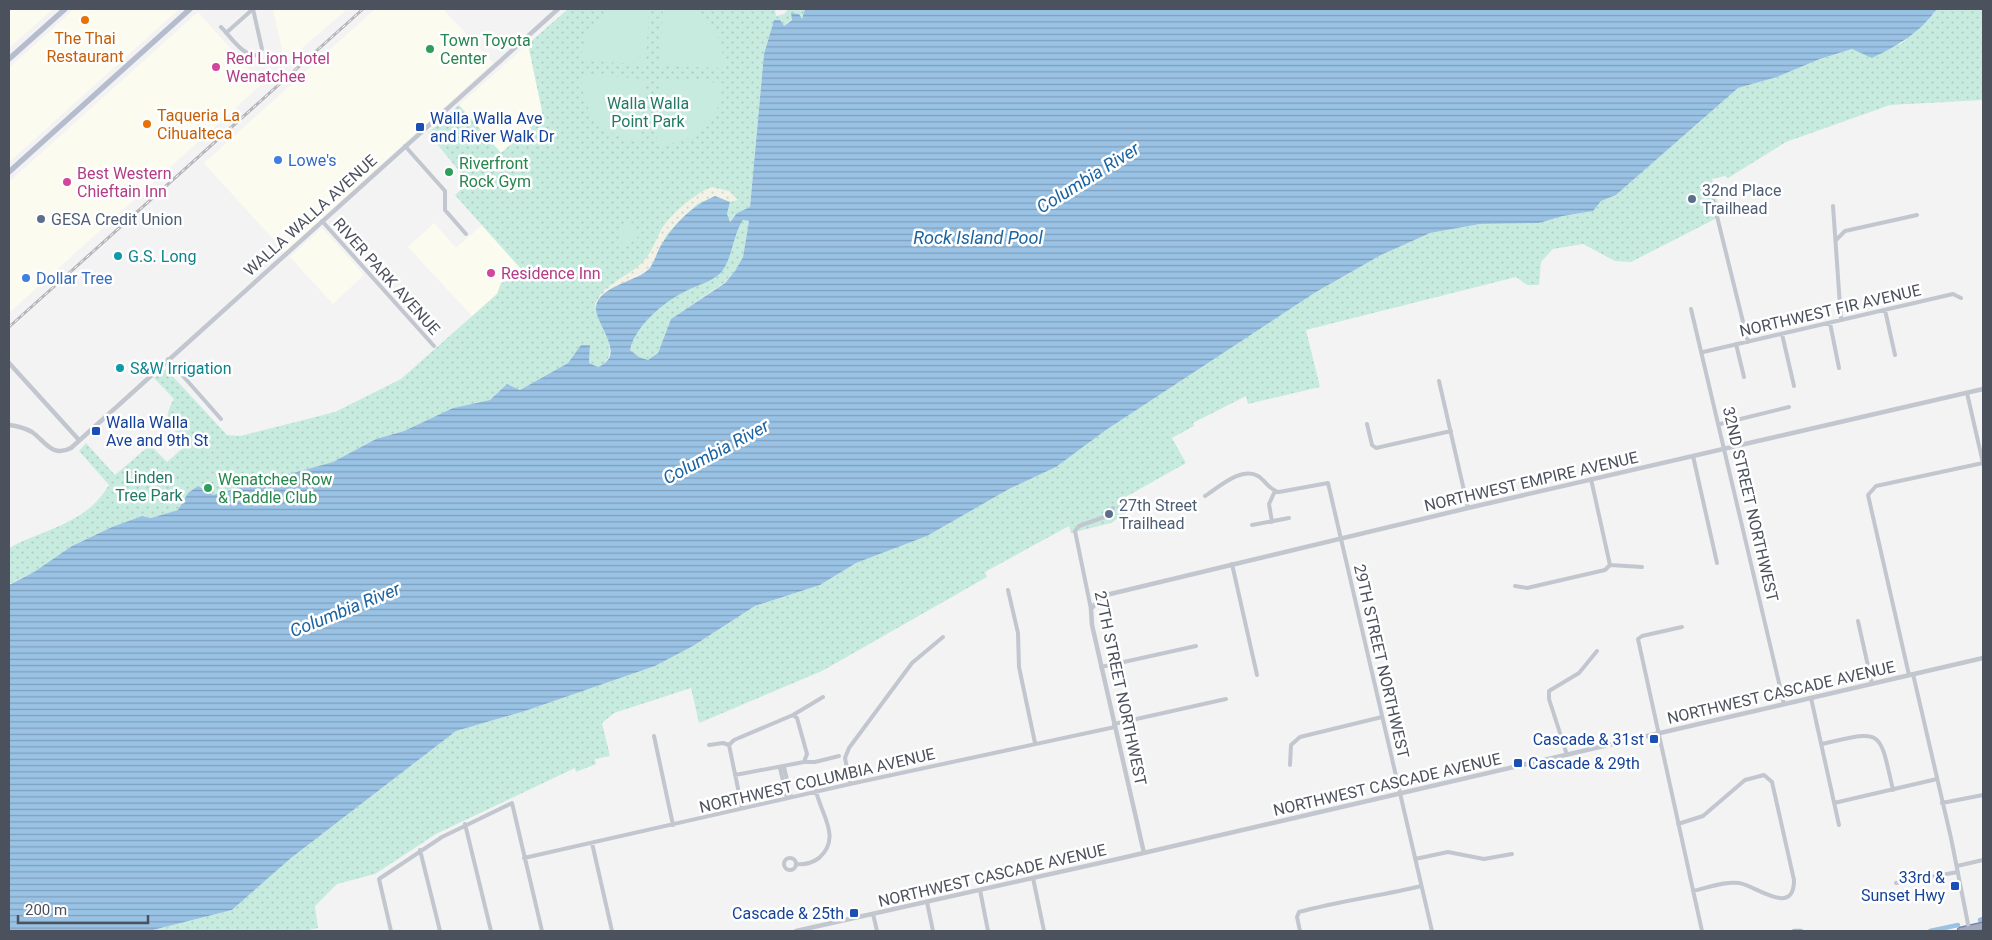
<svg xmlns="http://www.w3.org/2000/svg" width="1992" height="940" viewBox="0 0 1992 940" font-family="Roboto,sans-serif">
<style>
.commercial{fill:#fbfbf0}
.green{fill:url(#green-dots)}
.sand{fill:url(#sand-dots)}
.pitch{fill:#c7ecdf}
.water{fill:url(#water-rules);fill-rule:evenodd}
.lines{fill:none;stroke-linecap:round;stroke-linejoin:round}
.canal{stroke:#99c2e4;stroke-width:4.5}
.trunk-casing{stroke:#7b85a7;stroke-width:9}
.minor{stroke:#c2c6cf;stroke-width:4}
.tertiary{stroke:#c2c6cf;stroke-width:4.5}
.primary{stroke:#b5bcce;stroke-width:5.5}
.trunk{stroke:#a2abc4;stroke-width:6}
.rail-casing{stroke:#b5b6bc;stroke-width:3}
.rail{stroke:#fff;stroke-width:1;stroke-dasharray:4;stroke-linecap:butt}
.food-dot{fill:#e8710a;stroke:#fff;stroke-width:2}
.leisure-dot{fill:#2e9e5b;stroke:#fff;stroke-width:2}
.hotel-dot{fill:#d1479c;stroke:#fff;stroke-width:2}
.transit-dot{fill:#1a4fb4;stroke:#fff;stroke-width:2}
.shop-dot{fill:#3f7fe0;stroke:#fff;stroke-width:2}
.service-dot{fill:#5c6f8a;stroke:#fff;stroke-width:2}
.culture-dot{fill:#0f9aa8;stroke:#fff;stroke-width:2}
.labels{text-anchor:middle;stroke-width:5;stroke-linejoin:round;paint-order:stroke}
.food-label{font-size:16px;fill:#c56008;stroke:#fff}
.leisure-label{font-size:16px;fill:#27864d;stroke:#fff;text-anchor:start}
.hotel-label{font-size:16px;fill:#b23c85;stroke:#fff;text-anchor:start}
.park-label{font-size:16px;fill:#227a64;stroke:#fff}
.transit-label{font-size:16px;fill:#164399;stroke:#fff;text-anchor:start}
.shop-label{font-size:16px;fill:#366cbe;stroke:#fff;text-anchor:start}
.service-label{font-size:16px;fill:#4e5e75;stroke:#fff;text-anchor:start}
.street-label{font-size:16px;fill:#4c515e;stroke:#fff}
.culture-label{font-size:16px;fill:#0d838f;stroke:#fff;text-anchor:start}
.water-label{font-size:18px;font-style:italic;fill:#1c64a1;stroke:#fff}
</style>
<defs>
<pattern id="green-dots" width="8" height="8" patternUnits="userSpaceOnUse" patternTransform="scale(1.25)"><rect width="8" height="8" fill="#c7ecdf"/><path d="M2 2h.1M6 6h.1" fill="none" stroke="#adccc2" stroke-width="1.8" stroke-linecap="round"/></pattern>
<pattern id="sand-dots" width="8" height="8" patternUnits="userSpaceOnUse" patternTransform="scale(1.25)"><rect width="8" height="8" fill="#f3f2e6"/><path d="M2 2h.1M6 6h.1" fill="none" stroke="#d2d1c8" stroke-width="1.8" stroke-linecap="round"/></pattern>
<pattern id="water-rules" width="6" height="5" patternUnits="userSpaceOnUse" patternTransform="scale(1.25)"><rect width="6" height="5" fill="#99c2e4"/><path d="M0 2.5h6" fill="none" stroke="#7fa0bc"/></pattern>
</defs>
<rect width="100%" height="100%" fill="#f4f3f3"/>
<path class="commercial" d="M 9,9 L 53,9 L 9,48 Z
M 74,9 L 179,9 L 9,162 L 9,68 Z
M 273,9 L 347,9 L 285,63 Z
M 375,9 L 443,9 L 493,63 L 285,252 L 204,163 Z
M 198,12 L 262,84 L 9,313 L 9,182 Z
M 528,44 L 543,116 L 501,153 L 459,105 Z
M 434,223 L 456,248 L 482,225 L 522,269 L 511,279 L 501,283 L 497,294 L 472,316 L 408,247 Z
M 322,228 L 364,275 L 333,304 L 290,257 Z"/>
<path class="green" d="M 568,9 L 775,9 L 776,16 L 784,14 L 788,9 L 805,9 L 802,19 L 793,18 L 784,26 L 774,20 L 764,54 L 750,207 L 737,213 L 729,222 L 727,214 L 730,202 L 607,292 L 596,308 C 603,326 622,357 598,367 L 589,363 L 590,346 L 581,345 L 568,363 L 520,390 L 507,384 L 490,400 L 453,408 L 404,431 L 376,439 L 333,462 L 213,496 L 208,493 L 188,493 L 178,510 L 151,518 L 142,516 L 112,527 L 72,546 L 34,572 L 9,584 L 9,548 C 36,533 72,526 95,503 C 100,498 105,491 109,485 L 79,451 L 86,443 L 115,475 L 150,445 L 167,462 L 185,446 C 177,426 158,426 174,399 L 154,378 L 166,369 L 227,435 L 240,436 L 335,412 L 401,379 L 497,294 L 501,283 L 511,279 L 521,269 L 455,195 L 469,183 L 428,133 L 459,105 L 501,153 L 543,116 L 528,44 Z
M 1937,9 L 1983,9 L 1983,100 L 1890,105 L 1786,142 L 1728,178 L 1725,176 L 1712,179 L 1721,216 L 1631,262 L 1615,261 L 1583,244 L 1553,249 L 1541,262 L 1539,285 L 1527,285 L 1516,277 L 1306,330 L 1320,387 L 1248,404 L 1246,396 L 1193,423 L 1194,426 L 1172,438 L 1186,463 L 1122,499 L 1126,513 L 1111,523 L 1071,533 L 1069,526 L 985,572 L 987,577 L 822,671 L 699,723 L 691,688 L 614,713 L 602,723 L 610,756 L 595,759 L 596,764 L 576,772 L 575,768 L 436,834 L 375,874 L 337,884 L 315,906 L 318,928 L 303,931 L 149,931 L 232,910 L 291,858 L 456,731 L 525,711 L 655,666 L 693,646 L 755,606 L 820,585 L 856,563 L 927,536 L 1009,489 L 1056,467 L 1106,430 L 1316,292 L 1381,255 L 1430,233 L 1480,224 L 1539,223 L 1563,216 L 1592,211 L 1601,201 L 1616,195 L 1738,88 L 1777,77 L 1820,59 L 1853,49 L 1901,44 L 1930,18 Z
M 743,220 L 749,221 L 743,257 L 735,271 L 725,282 L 671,319 L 658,353 L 648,360 L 639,357 L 630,350 C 637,323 665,300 690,289 C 700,284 716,278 723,269 C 731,259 734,234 743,220 Z"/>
<path class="sand" d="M 712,187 L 729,191 L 738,200 L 730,202 L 715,197 L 698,203 L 667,234 L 650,268 L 607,292 L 598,300 L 596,308 L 595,305 C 601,286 623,279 637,267 C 650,257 653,246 660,232 C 667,217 696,192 712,187 Z"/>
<path class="pitch" d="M 610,9 L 649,9 L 646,62 L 643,64 L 581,61 C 582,40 592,21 610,9 Z
M 663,9 C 672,9 682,7 691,9 C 713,12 725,49 724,68 L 663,66 L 660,62 Z
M 582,74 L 642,79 L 645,81 L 641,141 C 605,139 579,111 582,74 Z
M 664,79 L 723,83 C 722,120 694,146 657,144 L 659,82 Z
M 635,223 L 638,241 L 622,244 L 619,226 Z"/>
<path class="water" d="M 805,9 L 1937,9 C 1919,33 1899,45 1872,58 L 1852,49 L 1820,59 L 1777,77 L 1738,88 L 1616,195 L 1601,201 L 1593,211 L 1563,216 L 1539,223 L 1480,224 L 1430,233 L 1381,255 L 1316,292 L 1106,430 L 1056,467 L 1009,489 L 927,536 L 856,563 L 820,585 L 755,606 L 693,646 L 655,666 L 525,711 L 456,731 L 291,858 L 232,910 L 149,931 L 9,931 L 9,585 L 34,572 L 72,546 L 112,527 L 142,516 L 151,518 L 178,510 L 188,493 L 198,486 L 213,495 L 333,462 L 376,439 L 404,431 L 453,408 L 490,400 L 507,384 L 520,390 L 568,363 L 581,345 L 590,345 L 589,363 L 598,367 C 628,355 595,325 596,307 C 598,286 639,281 650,268 C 654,262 657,253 660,247 C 673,225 691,206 715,196 L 730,202 L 727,214 L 730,222 L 737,213 L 750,207 L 764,54 L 774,20 L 780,20 L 784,26 L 792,20 L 791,13 L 799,14 L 802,19 ZM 743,220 L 749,221 L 743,257 L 735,271 L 725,283 L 671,319 L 658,353 L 648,360 L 639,357 L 630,350 C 636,324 666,300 690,289 C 701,284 716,280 723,270 C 733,255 733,235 743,220 Z"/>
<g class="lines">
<path class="canal" d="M 1980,920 L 1983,919
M 1794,931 L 1801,931
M 1930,931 L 1958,925"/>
<defs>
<path id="trunk" d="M 1961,931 L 1983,926"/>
</defs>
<use href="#trunk" class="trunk-casing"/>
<path class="minor" d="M 221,27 C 231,37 243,57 258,55 L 262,49 L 253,9
M 226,33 L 253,9
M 405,146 L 445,191 L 445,210 L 466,234
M 1713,200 L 1748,342
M 1833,206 L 1841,320
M 322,221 L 434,346
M 1836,240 L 1845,231 L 1917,215
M 1691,309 L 1784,704
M 1885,310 L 1895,355
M 1830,323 L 1839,368
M 1782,334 L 1794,386
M 1736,344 L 1744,377
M 1703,352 L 1953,294 L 1961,298
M 168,359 L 221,419
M 1439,381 L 1468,508
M 1967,393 L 1983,463
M 1367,424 L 1372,445 L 1376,448 L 1451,431
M 1720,424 L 1789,407
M 1693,456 L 1717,563
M 1205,496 C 1219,487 1242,466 1258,476 C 1266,481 1269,490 1279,492 L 1328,483 L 1432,931
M 1272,522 L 1269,504 L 1275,491
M 1252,525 L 1289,518
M 1232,564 L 1257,675
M 1610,565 L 1642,567
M 1515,586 L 1527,588 L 1605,570 L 1610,565 L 1591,479
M 1008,590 L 1018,633 L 1019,667 L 1035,743
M 1091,609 L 1075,531 L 1079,526 L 1110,515 L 1113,508
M 1858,621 L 1872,684
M 1682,627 L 1642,636 L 1638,639 L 1702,931
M 1101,667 L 1196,646
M 1913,674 L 1951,838 L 1969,929
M 1909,675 L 1868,495 L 1876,486 L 1983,463
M 1811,698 L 1839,825
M 793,715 L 823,697
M 1114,724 L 1226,699
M 654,736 L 673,825
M 1822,744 C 1883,730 1879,728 1893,790
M 709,745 L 723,743 L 729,745
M 1567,755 L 1549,699 L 1549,691 L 1579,673 L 1597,651
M 804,762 L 815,762 L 839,756
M 1290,765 L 1291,745 L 1300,737 L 1382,717
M 784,767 L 791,797
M 780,768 L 787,798
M 735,775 L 804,762 L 807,754 L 797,718 L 793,715 L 734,740 L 729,745 L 742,808
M 850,784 L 845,758 L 849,748 L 912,663 L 943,637
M 1834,803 L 1937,779
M 1942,803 L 1983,795
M 465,824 L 491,931
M 1678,824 L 1703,816 L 1745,780 L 1764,775 L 1772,782 L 1794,880 C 1794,918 1755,885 1739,883 C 1724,881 1707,888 1693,891
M 592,843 L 612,931
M 420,850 L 440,931
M784 864a6 6 0 1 1 12 0a6 6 0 1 1-12 0Z
M 524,858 L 850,784 L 1115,727
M 1415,859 L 1448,852 L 1484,859 L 1512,854
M 796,864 C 805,865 812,863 819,858 C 842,838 821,814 816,791
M 1957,866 L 1983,860
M 1033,878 L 1044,931
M 1896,883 L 1958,872
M 980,890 L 988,931
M 927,902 L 933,931
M 873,914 L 877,931
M 391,931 L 379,879 L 442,837 L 512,803 L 542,931
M 1300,931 L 1297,917 L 1299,912 C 1340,901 1380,896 1421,886"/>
<path class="tertiary" d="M 9,363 L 79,440
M 9,425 C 17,426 25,428 32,432 C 45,441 52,458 71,448 L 558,9
M 1144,853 L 1092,625 L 1091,609 L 1102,596 L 1468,508 L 1983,389
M 796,931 L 1122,858 L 1983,658"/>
<path class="primary" d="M 9,59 L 65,9
M 9,172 L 190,9"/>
<use href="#trunk" class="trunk"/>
<defs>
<path id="rail" d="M 9,327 L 363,9"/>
</defs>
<use href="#rail" class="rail-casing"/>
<use href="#rail" class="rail"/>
</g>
<g class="food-dot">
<circle cx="85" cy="20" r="5"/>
<circle cx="147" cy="124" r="5"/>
</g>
<g class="leisure-dot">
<circle cx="430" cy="49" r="5"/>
<circle cx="449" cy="172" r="5"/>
<circle cx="208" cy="488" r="5"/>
</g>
<g class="hotel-dot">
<circle cx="216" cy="67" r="5"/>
<circle cx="67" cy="182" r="5"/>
<circle cx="491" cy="273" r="5"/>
</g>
<g class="transit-dot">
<rect x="415" y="122" width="10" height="10" rx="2.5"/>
<rect x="91" y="426" width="10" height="10" rx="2.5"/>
<rect x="1649" y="734" width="10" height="10" rx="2.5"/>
<rect x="1513" y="758" width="10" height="10" rx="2.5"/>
<rect x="1950" y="881" width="10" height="10" rx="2.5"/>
<rect x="849" y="908" width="10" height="10" rx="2.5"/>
</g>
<g class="shop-dot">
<circle cx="278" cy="160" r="5"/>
<circle cx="26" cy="278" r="5"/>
</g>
<g class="service-dot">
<circle cx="1692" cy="199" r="5"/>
<circle cx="41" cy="219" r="5"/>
<circle cx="1109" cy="514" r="5"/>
</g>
<g class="culture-dot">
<circle cx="118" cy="256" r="5"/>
<circle cx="120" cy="368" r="5"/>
</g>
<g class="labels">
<g class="food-label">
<text x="85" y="44">The Thai<tspan x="85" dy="18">Restaurant</tspan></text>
<text x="157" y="121" text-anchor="start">Taqueria La<tspan x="157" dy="18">Cihualteca</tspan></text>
</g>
<g class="leisure-label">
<text x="440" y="46">Town Toyota<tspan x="440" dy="18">Center</tspan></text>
<text x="459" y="169">Riverfront<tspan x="459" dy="18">Rock Gym</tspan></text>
<text x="218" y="485">Wenatchee Row<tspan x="218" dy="18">&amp; Paddle Club</tspan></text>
</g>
<g class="hotel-label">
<text x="226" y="64">Red Lion Hotel<tspan x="226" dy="18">Wenatchee</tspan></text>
<text x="77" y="179">Best Western<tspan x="77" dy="18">Chieftain Inn</tspan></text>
<text x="501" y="279">Residence Inn</text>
</g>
<g class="park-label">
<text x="648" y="109">Walla Walla<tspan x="648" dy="18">Point Park</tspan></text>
<text x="149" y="483">Linden<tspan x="149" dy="18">Tree Park</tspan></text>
</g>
<g class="transit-label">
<text x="430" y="124">Walla Walla Ave<tspan x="430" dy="18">and River Walk Dr</tspan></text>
<text x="106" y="428">Walla Walla<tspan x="106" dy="18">Ave and 9th St</tspan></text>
<text x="1644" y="745" text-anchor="end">Cascade &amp; 31st</text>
<text x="1528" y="769">Cascade &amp; 29th</text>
<text x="1945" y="883" text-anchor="end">33rd &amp;<tspan x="1945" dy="18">Sunset Hwy</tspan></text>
<text x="844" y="919" text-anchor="end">Cascade &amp; 25th</text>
</g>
<g class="shop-label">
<text x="288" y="166">Lowe's</text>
<text x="36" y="284">Dollar Tree</text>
</g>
<g class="service-label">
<text x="1702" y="196">32nd Place<tspan x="1702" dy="18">Trailhead</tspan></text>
<text x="51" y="225">GESA Credit Union</text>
<text x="1119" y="511">27th Street<tspan x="1119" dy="18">Trailhead</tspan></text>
</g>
<g class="street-label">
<text transform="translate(310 215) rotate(-42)" y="6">WALLA WALLA AVENUE</text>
<text transform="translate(387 276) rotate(48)" y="6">RIVER PARK AVENUE</text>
<text transform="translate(1830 310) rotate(-13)" y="6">NORTHWEST FIR AVENUE</text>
<text transform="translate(1531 481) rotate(-13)" y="6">NORTHWEST EMPIRE AVENUE</text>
<text transform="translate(1751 504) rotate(77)" y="6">32ND STREET NORTHWEST</text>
<text transform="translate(1382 661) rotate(77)" y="6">29TH STREET NORTHWEST</text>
<text transform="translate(1121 688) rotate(78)" y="6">27TH STREET NORTHWEST</text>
<text transform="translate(1781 692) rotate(-13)" y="6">NORTHWEST CASCADE AVENUE</text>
<text transform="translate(817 780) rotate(-13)" y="6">NORTHWEST COLUMBIA AVENUE</text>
<text transform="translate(1387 784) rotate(-13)" y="6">NORTHWEST CASCADE AVENUE</text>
<text transform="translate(992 875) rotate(-13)" y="6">NORTHWEST CASCADE AVENUE</text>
</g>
<g class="culture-label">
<text x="128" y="262">G.S. Long</text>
<text x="130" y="374">S&amp;W Irrigation</text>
</g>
<g class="water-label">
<text transform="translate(1088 178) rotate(-32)" y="6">Columbia River</text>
<text x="978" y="244">Rock Island Pool</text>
<text transform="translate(716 452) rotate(-28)" y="6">Columbia River</text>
<text transform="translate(345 610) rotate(-22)" y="6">Columbia River</text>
</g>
</g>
<rect width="1992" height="940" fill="none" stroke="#4c515e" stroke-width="20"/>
<path d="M18 915v8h130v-8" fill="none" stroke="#4c515e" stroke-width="2.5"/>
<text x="25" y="915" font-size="15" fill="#4c515e" stroke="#ffffff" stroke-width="4" paint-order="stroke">200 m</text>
</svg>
